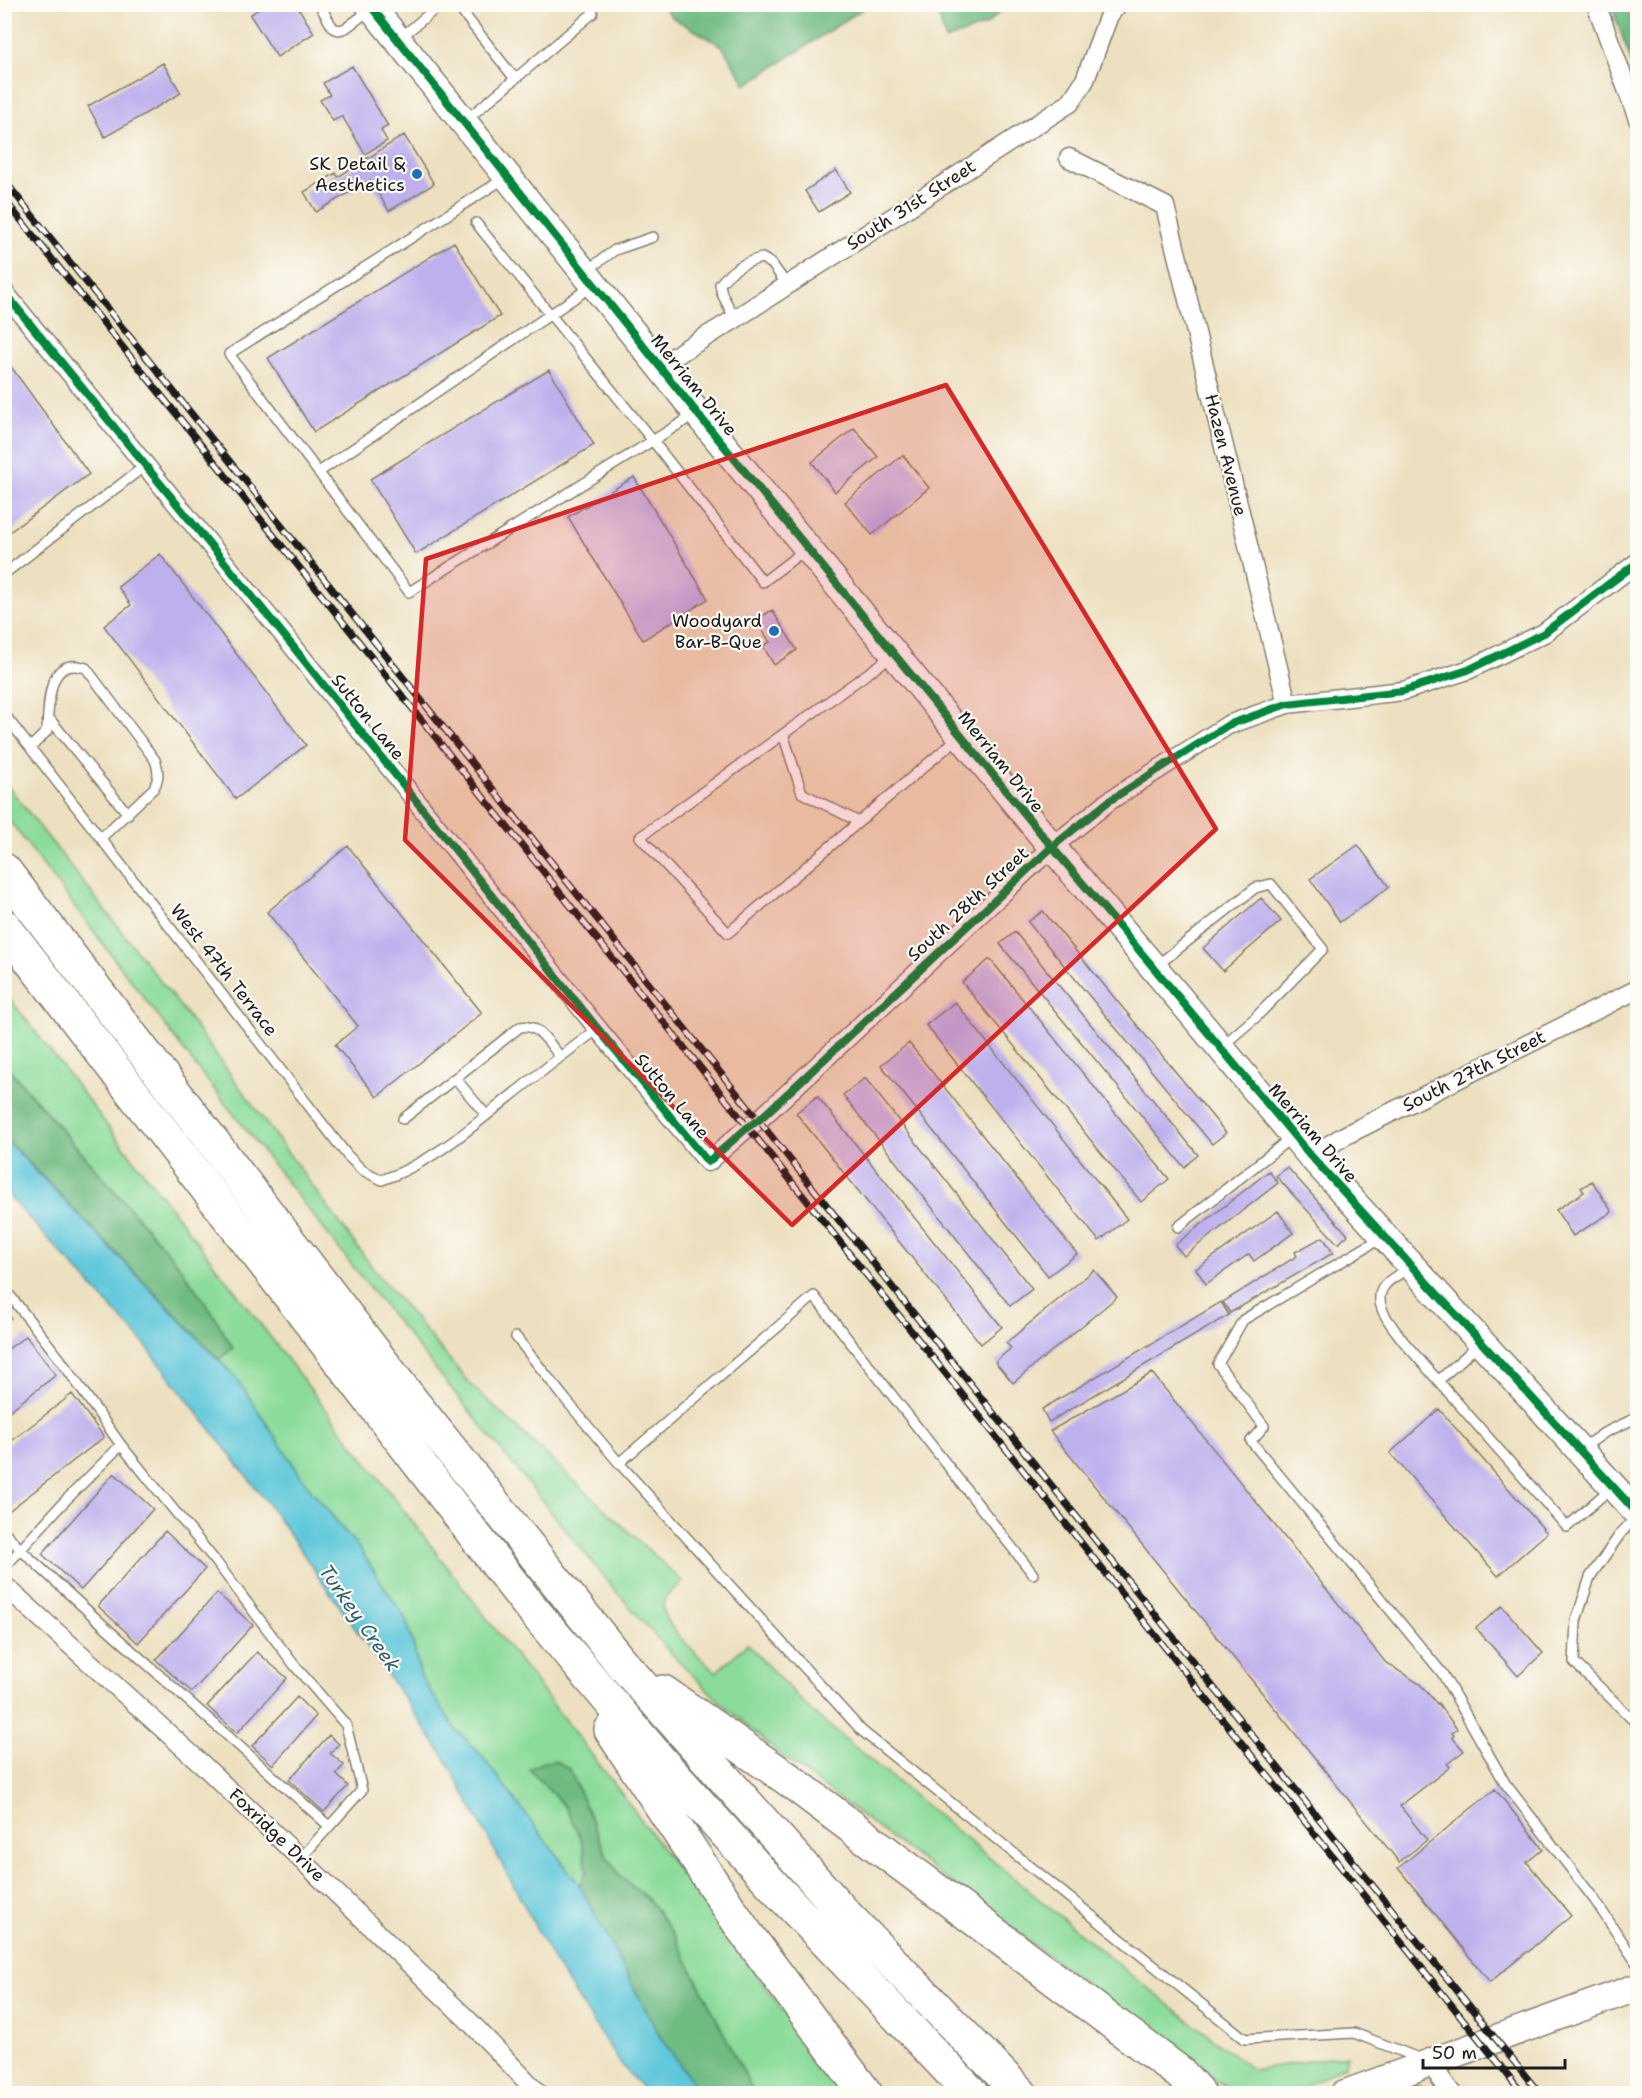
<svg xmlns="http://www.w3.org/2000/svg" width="1642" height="2098" viewBox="0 0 1642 2098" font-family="'Shantell Sans',sans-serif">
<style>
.green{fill:#8bdb9a;stroke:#547c5b;stroke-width:1.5}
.forest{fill:#70bb82;stroke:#466c4f;stroke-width:1.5}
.water{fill:#5ec7da;stroke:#3d727b;stroke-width:1.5}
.building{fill:#beb0ed}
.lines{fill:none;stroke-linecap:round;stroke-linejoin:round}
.lane-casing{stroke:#847e6e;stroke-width:12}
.street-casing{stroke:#847e6e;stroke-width:21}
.secondary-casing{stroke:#847e6e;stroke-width:30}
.highway-casing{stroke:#847e6e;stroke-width:36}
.lane{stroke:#fff;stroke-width:9}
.street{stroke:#fff;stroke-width:18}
.secondary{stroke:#fff;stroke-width:27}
.highway{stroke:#fff;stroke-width:33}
.rail-casing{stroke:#1c1c1c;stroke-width:7}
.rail{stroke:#fdfcf7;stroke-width:4.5;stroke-dasharray:14;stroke-linecap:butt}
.cycleway-casing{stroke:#fdfcf7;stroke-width:11}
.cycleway{stroke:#00873e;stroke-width:8}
.marked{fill:#d62828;fill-opacity:0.2;stroke:#d62828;stroke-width:4.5;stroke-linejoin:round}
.poi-dot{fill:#1f6fb2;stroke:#fdfcf7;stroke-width:2}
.labels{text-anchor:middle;stroke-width:4.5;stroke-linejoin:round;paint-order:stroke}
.poi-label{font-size:18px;fill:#1c1c1c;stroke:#fdfcf7;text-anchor:end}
.street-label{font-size:18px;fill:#1c1c1c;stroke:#fdfcf7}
.water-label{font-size:20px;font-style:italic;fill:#366068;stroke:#fdfcf7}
</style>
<rect width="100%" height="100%" fill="#fdfcf7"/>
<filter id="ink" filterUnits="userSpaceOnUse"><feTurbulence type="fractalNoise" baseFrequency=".0167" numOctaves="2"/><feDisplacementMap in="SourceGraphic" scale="12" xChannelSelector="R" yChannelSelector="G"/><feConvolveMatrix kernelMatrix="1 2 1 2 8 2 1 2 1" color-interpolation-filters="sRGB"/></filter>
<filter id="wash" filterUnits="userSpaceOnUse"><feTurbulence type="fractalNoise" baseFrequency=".008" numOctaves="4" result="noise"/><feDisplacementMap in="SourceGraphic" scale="24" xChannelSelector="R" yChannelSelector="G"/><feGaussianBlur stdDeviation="1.35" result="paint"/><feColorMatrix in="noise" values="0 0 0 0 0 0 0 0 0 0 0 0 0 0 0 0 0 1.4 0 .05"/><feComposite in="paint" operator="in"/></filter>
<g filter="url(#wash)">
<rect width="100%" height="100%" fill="#ede0c0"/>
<path class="green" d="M 4,781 L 183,1010 L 375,1271 L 470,1384 L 683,1582 C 675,1588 664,1595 663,1607 C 662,1626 703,1659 716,1672 L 747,1644 L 810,1710 L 1126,1971 L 1253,2070 L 1347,2055 L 1345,2065 L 1302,2088 L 1286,2093 L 1240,2094 L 1214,2080 L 782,1756 L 721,1703 L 664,1646 L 608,1582 L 369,1287 L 192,1061 L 5,815 Z
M 4,991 L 625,1798 L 844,2093 L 754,2093 L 674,1935 L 649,1900 L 621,1877 L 607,1857 L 569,1768 L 529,1769 L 565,1807 L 582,1841 L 587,1870 L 580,1886 L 480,1754 L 456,1730 L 421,1677 L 410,1632 L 405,1618 L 361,1551 L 307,1485 L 237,1379 L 219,1359 L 233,1348 L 213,1314 L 178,1264 L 5,1064 Z
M 1418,2084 L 1431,2089 L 1421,2093 L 1389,2093 Z"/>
<path class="forest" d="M 662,5 L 869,5 L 746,85 L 722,46 L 673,18 Z
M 936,5 L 936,4 L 1007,5 L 986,25 L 945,40 Z
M 1611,5 L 1637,5 L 1637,77 Z
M 4,1064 L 178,1264 L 213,1314 L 233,1348 L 219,1359 L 5,1138 Z
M 555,1761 L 569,1768 L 607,1857 L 621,1877 L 649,1900 L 674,1935 L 754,2093 L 700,2093 L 660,2037 L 580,1886 L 587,1870 L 582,1841 L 565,1807 L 529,1769 L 543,1762 Z"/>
<path class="water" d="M 4,1138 L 237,1379 L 307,1485 L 361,1551 L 405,1618 L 410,1632 L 421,1677 L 456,1730 L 480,1754 L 580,1886 L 660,2037 L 700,2093 L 647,2093 L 622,2066 L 556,1965 L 444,1756 L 269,1505 L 143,1342 L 5,1192 Z"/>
<g id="blocks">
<path class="building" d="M 266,4 L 296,4 L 314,33 L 277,57 L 250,15 Z
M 163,63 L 181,93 L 105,137 L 88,106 Z
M 352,66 L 388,126 L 381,130 L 387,141 L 365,154 L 342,116 L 333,121 L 320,100 L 330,95 L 323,83 Z
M 404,135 L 434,184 L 389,211 L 370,180 L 316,212 L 304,192 L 336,173 L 338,177 Z
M 836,170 L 850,192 L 819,212 L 805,191 Z
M 454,242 L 500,316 L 314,432 L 268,358 Z
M 4,357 L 89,474 L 4,536 Z
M 549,370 L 594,445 L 416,554 L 370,479 Z
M 854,428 L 878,457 L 835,492 L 812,462 Z
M 903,455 L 929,488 L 872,535 L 845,502 Z
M 634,477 L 708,599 L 643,640 L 568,517 Z
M 160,554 L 306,745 L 236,799 L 104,626 L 131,605 L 118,587 Z
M 772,610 L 797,650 L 774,665 L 763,646 L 770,642 L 756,620 Z
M 1358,845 L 1389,887 L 1340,922 L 1310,879 Z
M 348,846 L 482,1013 L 377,1097 L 335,1045 L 358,1026 L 267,912 Z
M 1261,898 L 1281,921 L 1223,971 L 1203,948 Z
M 1043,911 L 1226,1133 L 1212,1144 L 1028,922 Z
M 1015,932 L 1198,1155 L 1184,1167 L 1000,944 Z
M 990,959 L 1169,1179 L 1141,1202 L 962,982 Z
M 955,1002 L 1127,1219 L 1099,1241 L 926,1025 Z
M 909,1043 L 1077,1254 L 1048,1276 L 881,1065 Z
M 865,1078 L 1032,1289 L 1010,1306 L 843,1095 Z
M 817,1096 L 1002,1327 L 981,1344 L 796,1113 Z
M 1287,1167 L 1348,1235 L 1338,1244 L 1276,1176 Z
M 1269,1171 L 1278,1183 L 1184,1256 L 1175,1245 Z
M 1592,1181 L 1612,1212 L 1573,1236 L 1556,1210 L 1584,1192 L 1581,1188 Z
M 1278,1211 L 1293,1233 L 1254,1261 L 1249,1254 L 1206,1284 L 1196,1269 Z
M 1323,1237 L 1333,1253 L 1230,1313 L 1223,1302 L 1297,1256 L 1295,1252 Z
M 1094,1270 L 1117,1297 L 1013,1383 L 995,1362 L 1011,1348 L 1006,1343 Z
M 1221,1302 L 1229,1315 L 1049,1422 L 1042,1409 Z
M 4,1309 L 11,1318 L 4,1323 Z
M 26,1336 L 56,1375 L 4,1415 L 4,1352 Z
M 1152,1373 L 1386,1663 L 1420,1684 L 1437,1704 L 1438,1703 L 1457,1729 L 1452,1733 L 1454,1735 L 1452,1737 L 1464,1751 L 1447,1764 L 1450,1767 L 1400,1806 L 1427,1840 L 1399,1862 L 1050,1431 Z
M 72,1394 L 104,1437 L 6,1513 L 4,1511 L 4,1447 Z
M 1439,1409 L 1547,1533 L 1498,1576 L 1390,1453 Z
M 114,1473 L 153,1509 L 81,1590 L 42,1554 Z
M 165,1531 L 205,1569 L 138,1643 L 98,1606 Z
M 217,1593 L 253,1625 L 192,1692 L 156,1660 Z
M 1502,1606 L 1543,1653 L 1518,1676 L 1476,1628 Z
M 257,1652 L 287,1678 L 237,1733 L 207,1706 Z
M 297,1697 L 316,1716 L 273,1765 L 252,1746 Z
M 329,1735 L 339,1744 L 330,1753 L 344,1765 L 336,1774 L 348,1786 L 324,1812 L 289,1780 Z
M 1495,1789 L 1543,1849 L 1527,1862 L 1571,1916 L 1490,1982 L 1398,1868 Z"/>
</g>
</g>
<g filter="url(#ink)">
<use href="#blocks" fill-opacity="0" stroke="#847e6e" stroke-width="1.5"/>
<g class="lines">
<defs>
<path id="lane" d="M 319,4 L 333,28 L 339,30 L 346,28 L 370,10
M 456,4 L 515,79 L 466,120
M 399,39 L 441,4
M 515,79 L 593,13
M 505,178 L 229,354 L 409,592 L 694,415
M 476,223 L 653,441 L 763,582 L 806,549
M 586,271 L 615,250 L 653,237
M 735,319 L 722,294 L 720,284 C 731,270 744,262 762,258 L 772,264 L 787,285
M 319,472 L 592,286
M 4,574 L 146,465
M 892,656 L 640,837 L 728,933 L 958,738
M 4,714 L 347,1155 L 362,1170 L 382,1180 C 428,1164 465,1133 502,1103 C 533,1078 565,1053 598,1029
M 48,717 L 128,814
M 783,734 L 802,793 L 859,822
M 31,747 L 47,731 C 49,706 46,655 86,668 L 155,760 C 159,771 159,778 154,788 L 101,838
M 1155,967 L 1255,888 L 1271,884 L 1323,949 L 1256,1017 L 1221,1047
M 455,1078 L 486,1115
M 403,1119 L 520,1027 C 539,1023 549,1044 560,1056
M 1178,1227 L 1292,1137
M 1383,1237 L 1243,1320 L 1218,1364 L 1264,1426 L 1251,1441 L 1442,1673 L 1505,1783 L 1594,1899 L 1638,1965
M 1410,1268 C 1402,1273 1392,1277 1386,1284 C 1368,1302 1394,1328 1404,1342 L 1567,1527 L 1611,1488
M 4,1288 L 60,1359 L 121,1445
M 516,1337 L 566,1400 L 619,1463
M 1438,1381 L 1479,1344
M 1581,1449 L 1604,1433 L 1638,1417
M 1638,1515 L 1621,1533 L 1590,1577 L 1576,1621 L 1574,1662 L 1638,1725
M 4,1531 L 21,1550 L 112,1633 L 329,1826
M 4,1568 L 61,1505 L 121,1445 L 217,1563 L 295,1666 L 346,1725 L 362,1790 L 301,1858
M 1033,1574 L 814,1296 L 619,1463 L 862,1731 L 1245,2039 L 1354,2033 L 1421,2059"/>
<path id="street" d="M 1596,4 L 1638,119
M 1069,158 L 1165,206 L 1287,704
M 4,292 L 291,644 L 598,1029 L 708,1162 L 748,1127 L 759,1120 L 1052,847 L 1109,801 L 1228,725 L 1287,704 L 1403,691 L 1468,670 L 1544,633 L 1638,562
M 660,367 L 684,350 L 735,319 L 1070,103 L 1085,80 L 1109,15 L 1118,4
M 1311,1156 L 1344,1136 L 1638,989
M 4,1585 L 203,1765 L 468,2020 L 539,2094
M 1429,2062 L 1452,2094"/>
<path id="secondary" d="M 369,4 L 697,413 L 1052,847 L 1154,968 L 1311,1156 L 1638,1514
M 1344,2094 L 1638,1987"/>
<path id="highway" d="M 4,870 L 411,1400 L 619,1660 L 844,1913 L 1021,2094
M 4,926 L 527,1603 L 658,1758 L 781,1894 L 972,2094
M 663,1692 L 788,1779 L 1180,2073 L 1199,2094
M 611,1730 L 743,1929 L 866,2094"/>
</defs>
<use href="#lane" class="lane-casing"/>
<use href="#street" class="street-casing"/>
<use href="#secondary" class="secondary-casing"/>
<use href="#highway" class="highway-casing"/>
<use href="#lane" class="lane"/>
<use href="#street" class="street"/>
<use href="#secondary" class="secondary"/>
<use href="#highway" class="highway"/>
<defs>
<path id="rail" d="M 4,180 L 1540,2094
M 4,199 L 1523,2094"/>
</defs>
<use href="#rail" class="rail-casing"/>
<use href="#rail" class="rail"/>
<defs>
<path id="cycleway" d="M 369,4 L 697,413 L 1052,847 L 1154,968 L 1311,1156 L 1638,1514
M 4,292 L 291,644 L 598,1029 L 708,1162 L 748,1127 L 759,1120 L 1052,847 L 1109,801 L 1228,725 L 1287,704 L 1403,691 L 1468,670 L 1544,633 L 1638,562"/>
</defs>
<use href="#cycleway" class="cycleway-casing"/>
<use href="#cycleway" class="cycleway"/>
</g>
</g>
<path class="marked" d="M 946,385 L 1216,829 L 792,1225 L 405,840 L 426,559 Z"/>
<g class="poi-dot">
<circle cx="417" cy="174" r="6"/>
<circle cx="774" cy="631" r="6"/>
</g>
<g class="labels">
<g class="poi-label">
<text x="405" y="170">SK Detail &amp;<tspan x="405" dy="21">Aesthetics</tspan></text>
<text x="762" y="627">Woodyard<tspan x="762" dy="21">Bar-B-Que</tspan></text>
</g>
<g class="street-label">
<text transform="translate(911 205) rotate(-33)" y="6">South 31st Street</text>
<text transform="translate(694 385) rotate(51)" y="6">Merriam Drive</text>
<text transform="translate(1226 455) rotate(76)" y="6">Hazen Avenue</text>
<text transform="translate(368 717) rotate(51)" y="6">Sutton Lane</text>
<text transform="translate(1001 762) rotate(51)" y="6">Merriam Drive</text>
<text transform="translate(968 904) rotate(-43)" y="6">South 28th Street</text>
<text transform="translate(224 970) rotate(52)" y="6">West 47th Terrace</text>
<text transform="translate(1474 1071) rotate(-27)" y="6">South 27th Street</text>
<text transform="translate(672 1096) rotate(50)" y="6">Sutton Lane</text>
<text transform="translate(1313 1133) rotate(49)" y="6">Merriam Drive</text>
<text transform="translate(277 1835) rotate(44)" y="6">Foxridge Drive</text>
</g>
<g class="water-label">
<text transform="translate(360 1618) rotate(55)" y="7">Turkey Creek</text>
</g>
</g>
<rect width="1642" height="2098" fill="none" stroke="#fdfcf7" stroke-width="24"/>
<path d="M1423 2059v9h142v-9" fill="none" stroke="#1c1c1c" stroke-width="3"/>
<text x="1432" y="2059" font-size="18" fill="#1c1c1c" stroke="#fdfcf7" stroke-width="4.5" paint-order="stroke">50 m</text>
</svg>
